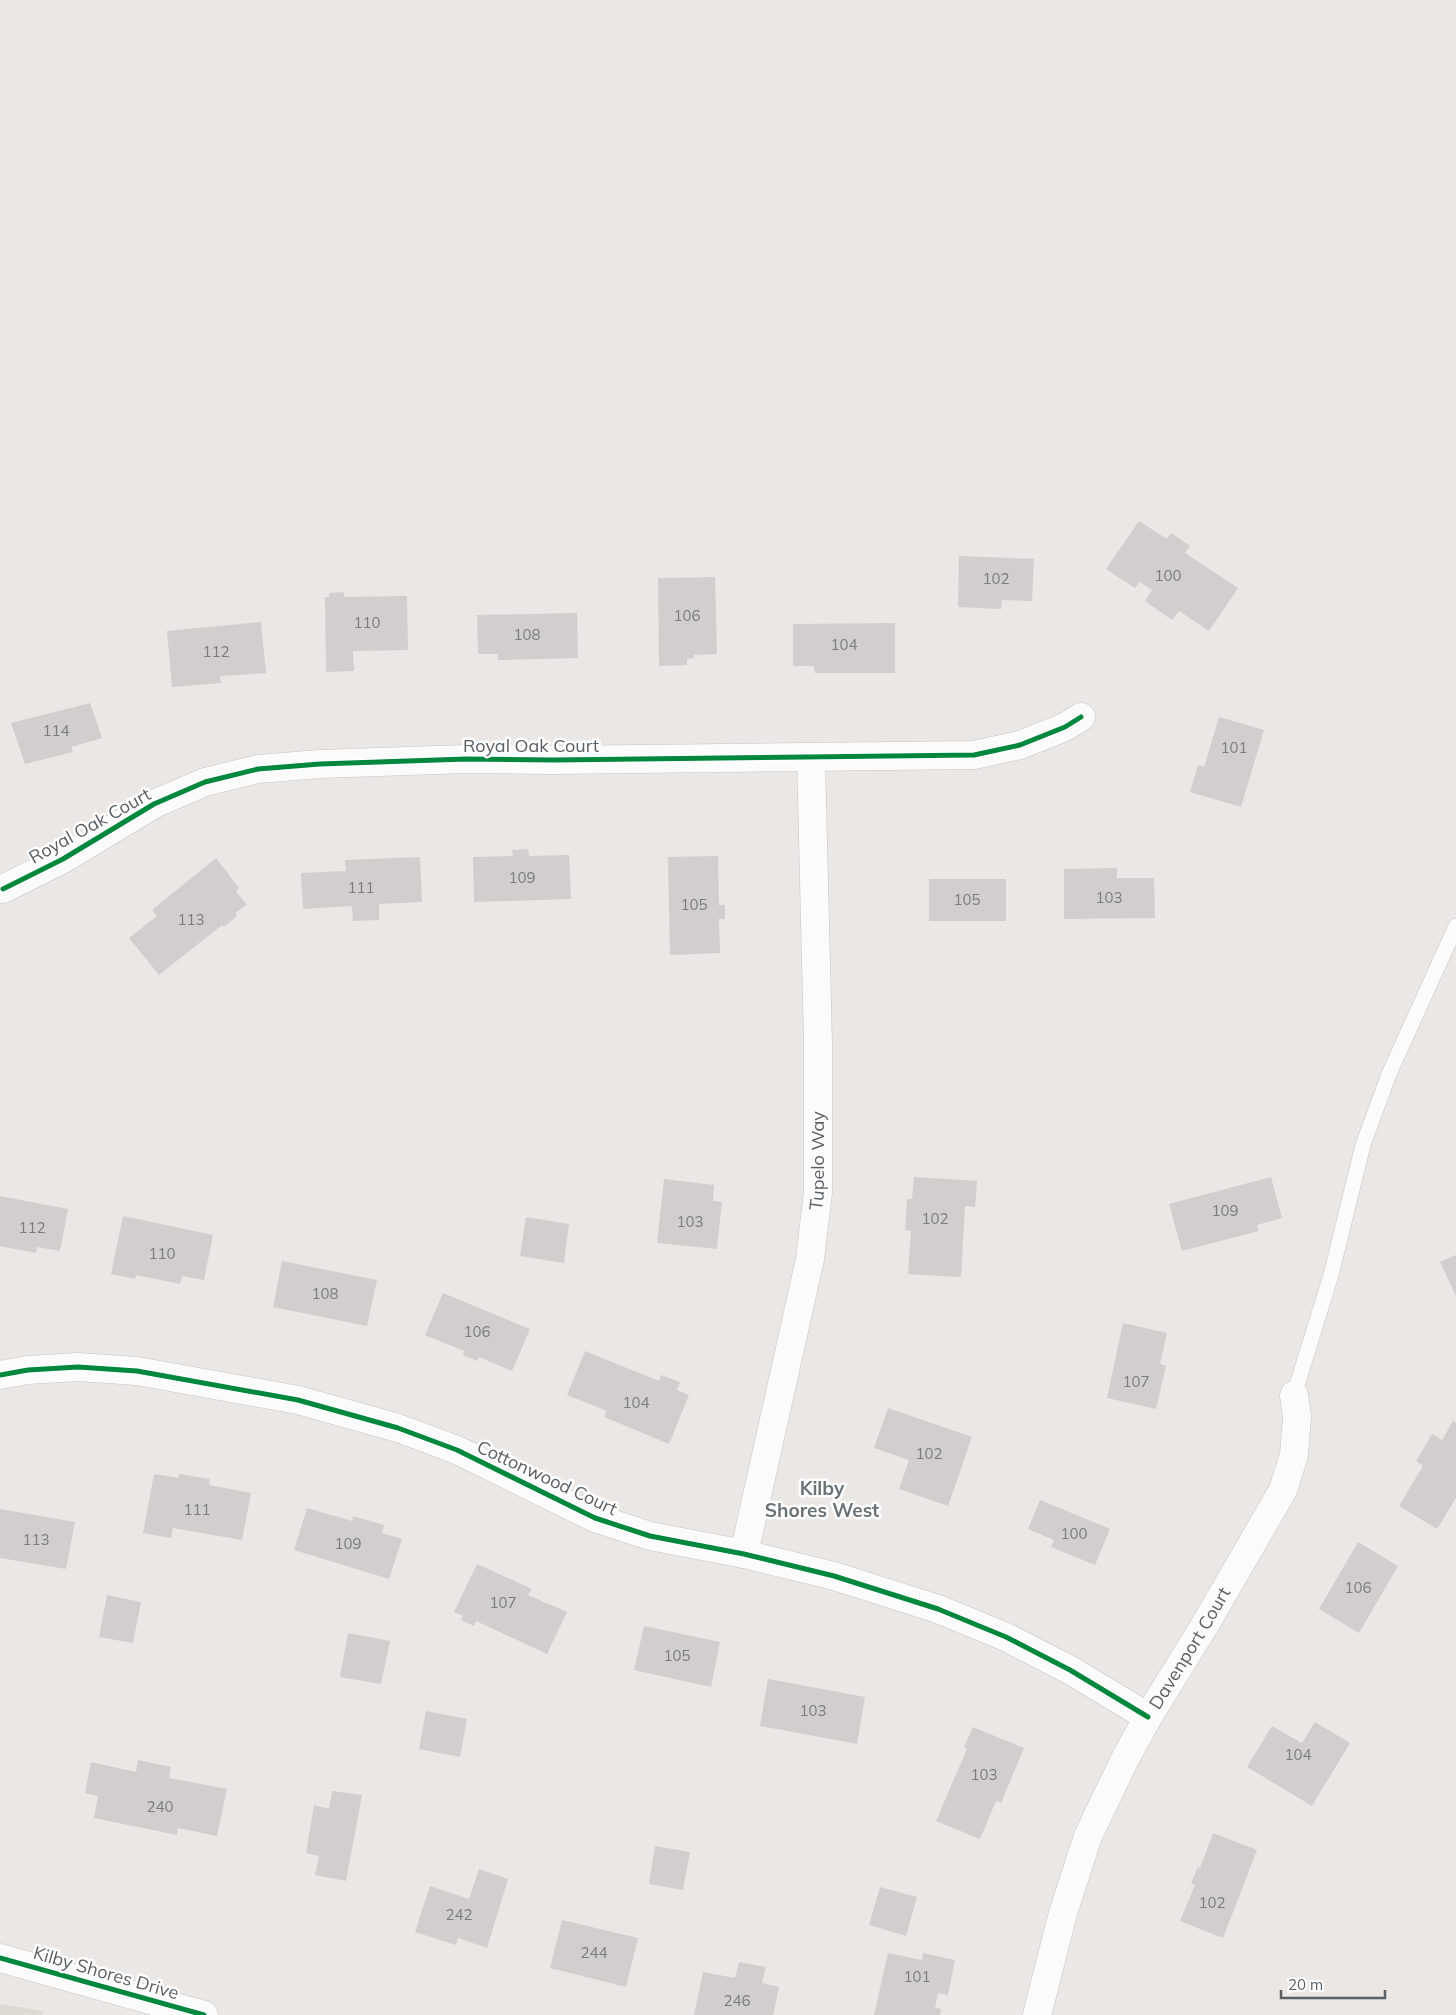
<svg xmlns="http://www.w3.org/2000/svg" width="1456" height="2015" viewBox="0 0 1456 2015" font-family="Mulish,sans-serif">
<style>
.education{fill:#dddad3}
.building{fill:#d1cecd}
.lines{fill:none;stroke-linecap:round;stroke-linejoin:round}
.service-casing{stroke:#c6c5c5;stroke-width:16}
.minor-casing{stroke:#c6c5c5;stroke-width:29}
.service{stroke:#fcfbfb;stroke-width:15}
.minor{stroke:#fcfbfb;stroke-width:28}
.cycleway-casing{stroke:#fff;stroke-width:8}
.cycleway{stroke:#00873e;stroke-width:5}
.labels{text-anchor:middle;stroke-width:5;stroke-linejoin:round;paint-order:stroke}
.number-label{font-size:15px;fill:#787c7e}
.street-label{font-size:18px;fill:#595f63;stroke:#fff}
.neighbourhood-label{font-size:19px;font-weight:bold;fill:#6a7275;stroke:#fff}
</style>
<rect width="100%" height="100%" fill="#eae7e4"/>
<path class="education" d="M 0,2004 L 44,2011 L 41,2015 L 0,2015 Z"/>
<path class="building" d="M 1139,521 L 1167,539 L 1171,533 L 1190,546 L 1185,553 L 1238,588 L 1209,631 L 1179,611 L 1172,620 L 1145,601 L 1152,590 L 1140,582 L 1135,588 L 1106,569 Z
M 959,556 L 1034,559 L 1032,601 L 1002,600 L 1001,609 L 958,607 Z
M 715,577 L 717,654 L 694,655 L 694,658 L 687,659 L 687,665 L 659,666 L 658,578 Z
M 344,592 L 344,597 L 407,596 L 408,650 L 353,651 L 354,671 L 326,672 L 325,597 L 329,597 L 329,593 Z
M 577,613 L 578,658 L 498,660 L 498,654 L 478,654 L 477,615 Z
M 261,622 L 266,673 L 220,676 L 221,683 L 172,687 L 167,631 Z
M 895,623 L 895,673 L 815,673 L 814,666 L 793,666 L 793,624 Z
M 90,703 L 102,738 L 71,747 L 73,752 L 25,764 L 11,723 Z
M 1219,717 L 1264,730 L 1241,807 L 1190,792 L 1198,765 L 1204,767 Z
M 528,849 L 529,856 L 569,855 L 571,899 L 474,902 L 473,857 L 513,856 L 512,850 Z
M 718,856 L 719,905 L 725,905 L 725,919 L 719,919 L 720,953 L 670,955 L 668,857 Z
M 420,857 L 422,902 L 379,904 L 379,920 L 353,921 L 352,906 L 303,909 L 301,873 L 346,871 L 345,860 Z
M 216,858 L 239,888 L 236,891 L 247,905 L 235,913 L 237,916 L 224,927 L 222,925 L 159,975 L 129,938 L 157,916 L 152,910 Z
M 1117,868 L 1117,878 L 1154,878 L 1155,918 L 1064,919 L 1064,869 Z
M 929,879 L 1006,879 L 1006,921 L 929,921 Z
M 914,1177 L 977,1181 L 975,1207 L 965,1206 L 961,1277 L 908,1274 L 911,1231 L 905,1230 L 907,1199 L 912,1199 Z
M 1271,1177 L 1282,1218 L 1257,1225 L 1259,1231 L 1182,1251 L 1169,1204 Z
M 664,1179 L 714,1185 L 713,1201 L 722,1202 L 717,1249 L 657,1243 Z
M 0,1196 L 68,1209 L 60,1251 L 37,1247 L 36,1253 L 0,1246 Z
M 123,1216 L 213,1235 L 204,1280 L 182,1276 L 180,1284 L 136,1275 L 135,1279 L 111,1274 Z
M 526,1217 L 569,1224 L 564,1263 L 520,1256 Z
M 1456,1255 L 1456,1296 L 1440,1262 Z
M 282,1261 L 377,1280 L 367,1326 L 273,1307 Z
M 443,1293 L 530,1329 L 512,1371 L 479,1357 L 477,1361 L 463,1355 L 464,1351 L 425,1335 Z
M 1123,1323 L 1167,1333 L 1160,1364 L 1166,1366 L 1156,1409 L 1107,1398 Z
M 585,1351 L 659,1381 L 661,1375 L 680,1382 L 677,1390 L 689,1395 L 669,1444 L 604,1417 L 607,1411 L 567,1395 Z
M 888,1408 L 972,1437 L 948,1506 L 899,1489 L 909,1460 L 874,1448 Z
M 1453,1421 L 1456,1423 L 1456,1498 L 1437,1529 L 1399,1506 L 1423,1466 L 1416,1461 L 1432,1434 L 1442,1440 Z
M 154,1474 L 179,1478 L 179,1474 L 210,1479 L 209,1485 L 251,1493 L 242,1540 L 173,1528 L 171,1538 L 143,1533 Z
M 1040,1500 L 1110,1529 L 1095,1565 L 1051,1547 L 1054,1540 L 1028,1529 Z
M 307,1508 L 352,1521 L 353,1516 L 384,1525 L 382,1533 L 402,1539 L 389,1579 L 294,1550 Z
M 0,1509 L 75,1522 L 66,1569 L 0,1558 Z
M 1358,1542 L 1398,1566 L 1359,1633 L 1319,1609 Z
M 477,1564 L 532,1589 L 528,1595 L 567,1612 L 547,1654 L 476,1621 L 474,1626 L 461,1620 L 463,1616 L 454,1612 Z
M 107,1595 L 141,1602 L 133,1643 L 99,1637 Z
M 644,1626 L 720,1642 L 711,1687 L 634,1670 Z
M 348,1633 L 390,1641 L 381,1684 L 340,1677 Z
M 768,1679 L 865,1697 L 857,1744 L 760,1726 Z
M 426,1711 L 467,1719 L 460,1757 L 419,1749 Z
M 1315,1722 L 1350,1743 L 1312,1806 L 1247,1767 L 1272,1726 L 1302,1743 Z
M 973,1727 L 1024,1748 L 1001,1803 L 996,1801 L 980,1839 L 936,1821 L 967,1749 L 964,1747 Z
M 138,1760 L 171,1767 L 169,1778 L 227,1789 L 217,1836 L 178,1828 L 177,1835 L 94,1818 L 98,1796 L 85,1793 L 91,1762 L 136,1772 Z
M 332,1791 L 362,1795 L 346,1881 L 315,1875 L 319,1856 L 306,1853 L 314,1805 L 329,1809 Z
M 1213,1833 L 1257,1850 L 1223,1938 L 1180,1921 L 1195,1885 L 1191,1883 L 1198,1867 L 1200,1868 Z
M 655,1846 L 690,1852 L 683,1890 L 649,1884 Z
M 479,1869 L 508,1879 L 487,1948 L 458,1938 L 456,1945 L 415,1932 L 430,1886 L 469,1899 Z
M 880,1887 L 917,1897 L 906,1936 L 869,1925 Z
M 562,1920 L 638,1938 L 626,1987 L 550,1968 Z
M 888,1953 L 922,1960 L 923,1953 L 955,1960 L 948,1995 L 938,1993 L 935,2008 L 941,2009 L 940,2015 L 874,2015 Z
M 739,1962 L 766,1967 L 762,1983 L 779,1987 L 773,2015 L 694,2015 L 703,1972 L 735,1978 Z"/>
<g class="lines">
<defs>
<path id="service" d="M 1294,1395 L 1331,1275 L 1363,1145 L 1389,1074 L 1456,926"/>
<g id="minor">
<path d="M 3,889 L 63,859 L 154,804 L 205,782 L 258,769 L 320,764 L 466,759 L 554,760 L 974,755 L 1020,745 L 1065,727 L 1081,717"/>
<path d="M 0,1375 L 28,1370 L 78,1367 L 137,1371 L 298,1400 L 398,1428 L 457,1450 L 595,1518 L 650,1536 L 744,1554 L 834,1576 L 938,1609 L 1006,1637 L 1070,1670 L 1148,1717"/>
<path id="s1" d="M 744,1554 L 810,1259 L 818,1192 L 818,1043 L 811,758"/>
<path d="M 0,1958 L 204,2015"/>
<path id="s2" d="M 1037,2015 L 1063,1913 L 1088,1836 L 1125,1759 L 1148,1717 L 1203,1628 L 1283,1490 L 1294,1455 L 1297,1417 L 1294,1395"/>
</g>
</defs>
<use href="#service" class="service-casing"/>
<use href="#minor" class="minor-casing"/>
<use href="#service" class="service"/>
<use href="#minor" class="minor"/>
<defs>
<path id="cycleway" d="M 3,889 L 63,859 L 154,804 L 205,782 L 258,769 L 320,764 L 466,759 L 554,760 L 974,755 L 1020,745 L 1065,727 L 1081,717
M 0,1375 L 28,1370 L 78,1367 L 137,1371 L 298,1400 L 398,1428 L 457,1450 L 595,1518 L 650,1536 L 744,1554 L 834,1576 L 938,1609 L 1006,1637 L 1070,1670 L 1148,1717
M 0,1958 L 204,2015"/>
</defs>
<use href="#cycleway" class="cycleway-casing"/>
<use href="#cycleway" class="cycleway"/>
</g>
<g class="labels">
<g class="number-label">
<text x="1168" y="581">100</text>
<text x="996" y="584">102</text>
<text x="687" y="621">106</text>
<text x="367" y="628">110</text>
<text x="527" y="640">108</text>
<text x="844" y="650">104</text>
<text x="216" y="657">112</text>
<text x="56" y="736">114</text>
<text x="1234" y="753">101</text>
<text x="522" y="883">109</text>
<text x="361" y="893">111</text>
<text x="1109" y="903">103</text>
<text x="967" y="905">105</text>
<text x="694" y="910">105</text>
<text x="191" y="925">113</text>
<text x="1225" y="1216">109</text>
<text x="935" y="1224">102</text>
<text x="690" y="1227">103</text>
<text x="32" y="1233">112</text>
<text x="162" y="1259">110</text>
<text x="325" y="1299">108</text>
<text x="477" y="1337">106</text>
<text x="1136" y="1387">107</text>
<text x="636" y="1408">104</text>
<text x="929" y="1459">102</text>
<text x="197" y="1515">111</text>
<text x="1074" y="1539">100</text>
<text x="36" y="1545">113</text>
<text x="348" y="1549">109</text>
<text x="1358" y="1593">106</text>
<text x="503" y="1608">107</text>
<text x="677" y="1661">105</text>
<text x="813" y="1716">103</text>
<text x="1298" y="1760">104</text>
<text x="984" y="1780">103</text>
<text x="160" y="1812">240</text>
<text x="1212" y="1908">102</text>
<text x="459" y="1920">242</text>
<text x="594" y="1958">244</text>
<text x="917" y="1982">101</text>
<text x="737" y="2006">246</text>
</g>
<g class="street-label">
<text x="531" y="752">Royal Oak Court</text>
<text transform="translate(90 826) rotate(-29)" y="6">Royal Oak Court</text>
<text dy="6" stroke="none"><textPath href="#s1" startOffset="401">Tupelo Way</textPath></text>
<text transform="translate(547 1478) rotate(25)" y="6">Cottonwood Court</text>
<text dy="6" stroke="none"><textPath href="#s2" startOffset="400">Davenport Court</textPath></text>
<text transform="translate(106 1973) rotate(16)" y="6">Kilby Shores Drive</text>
</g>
<g class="neighbourhood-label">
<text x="822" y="1495">Kilby<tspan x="822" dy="22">Shores West</tspan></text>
</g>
</g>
<path d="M1281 1990v8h104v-8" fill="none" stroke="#595f63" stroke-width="2.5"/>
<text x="1288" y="1990" font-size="15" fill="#595f63" stroke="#ffffff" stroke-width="4" paint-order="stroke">20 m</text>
</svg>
